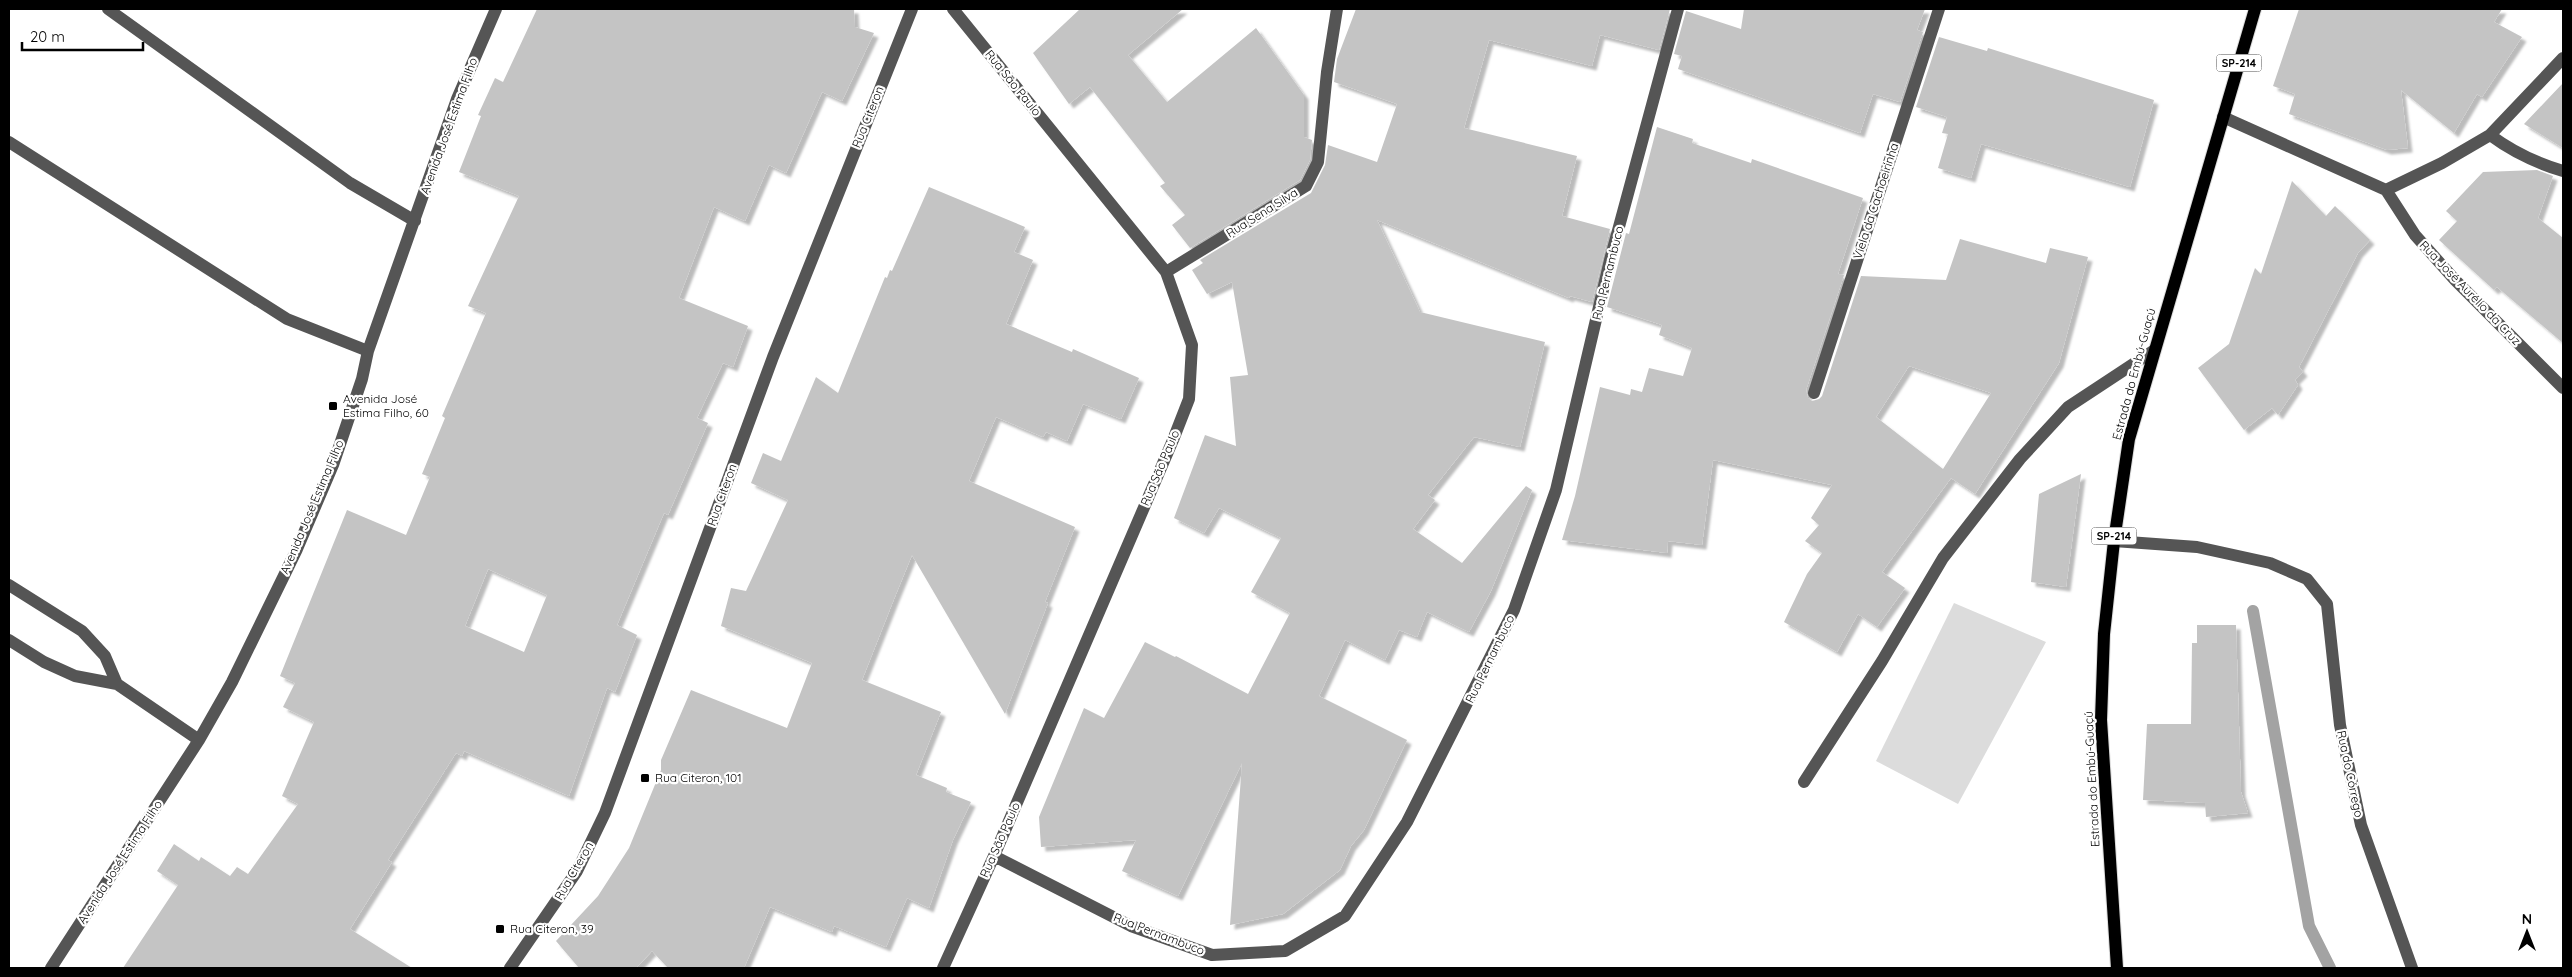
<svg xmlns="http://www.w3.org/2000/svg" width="2572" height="977" viewBox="0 0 2572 977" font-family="Quicksand,sans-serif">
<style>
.green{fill:#dcdcdc}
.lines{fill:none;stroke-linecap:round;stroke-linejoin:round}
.stream{stroke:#a3a3a3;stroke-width:12}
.building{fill:#c4c4c4;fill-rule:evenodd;filter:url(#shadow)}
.major-casing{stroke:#dbdbdb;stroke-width:14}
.minor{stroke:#555;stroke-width:12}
.major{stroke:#000;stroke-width:12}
.poi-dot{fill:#000;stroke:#fff;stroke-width:2}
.labels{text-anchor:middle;stroke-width:4.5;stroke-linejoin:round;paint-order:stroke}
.shield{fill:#fff;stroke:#4c4c4c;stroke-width:1}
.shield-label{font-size:11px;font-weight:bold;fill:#000}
.street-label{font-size:12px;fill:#000;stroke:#fff}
.poi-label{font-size:12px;fill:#000;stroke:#fff;text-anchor:start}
</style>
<defs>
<filter id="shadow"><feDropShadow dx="4.5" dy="4.5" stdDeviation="1" flood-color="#0004"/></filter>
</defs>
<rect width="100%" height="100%" fill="#fff"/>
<path class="green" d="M 1954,603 L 2046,642 L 1958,804 L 1876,761 Z"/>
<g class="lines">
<path class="stream" d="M 2253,611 L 2309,926 L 2330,968"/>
</g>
<path class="building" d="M 537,9 L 854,9 L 855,27 L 874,33 L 842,101 L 822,92 L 786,173 L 769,165 L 745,221 L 714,207 L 679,298 L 748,326 L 733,367 L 723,363 L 697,418 L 708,423 L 668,515 L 664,513 L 617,625 L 637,635 L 615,692 L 607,688 L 569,796 L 464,751 L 462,756 L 456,753 L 388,860 L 392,862 L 350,929 L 412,968 L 123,968 L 178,885 L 157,871 L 174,844 L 199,861 L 201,857 L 230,876 L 237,867 L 248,874 L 298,804 L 282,796 L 314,722 L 283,707 L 295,683 L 280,676 L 347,510 L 406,535 L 430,477 L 422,474 L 445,418 L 442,416 L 486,313 L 468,306 L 519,196 L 459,172 L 481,116 L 478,115 L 495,78 L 503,82 ZM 488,569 L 547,595 L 524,652 L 465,626 Z
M 1080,9 L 1183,9 L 1128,55 L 1167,102 L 1256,28 L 1304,95 L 1304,137 L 1312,140 L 1310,160 L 1300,180 L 1190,248 L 1172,225 L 1185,215 L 1160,186 L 1165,183 L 1090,87 L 1069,104 L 1033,53 Z
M 1356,9 L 1670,9 L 1659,50 L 1600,35 L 1592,66 L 1489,40 L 1464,128 L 1577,156 L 1562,216 L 1610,229 L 1592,302 L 1570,296 L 1569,298 L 1377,220 L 1420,312 L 1545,342 L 1520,447 L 1474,437 L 1428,495 L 1435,500 L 1413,529 L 1462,563 L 1526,486 L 1532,490 L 1491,591 L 1469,632 L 1427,612 L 1417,637 L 1399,630 L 1385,660 L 1345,640 L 1319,696 L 1407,740 L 1364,830 L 1351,846 L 1340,870 L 1283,914 L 1230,925 L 1242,763 L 1178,896 L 1122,871 L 1136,840 L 1041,847 L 1039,817 L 1084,708 L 1104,718 L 1145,642 L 1175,657 L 1176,656 L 1248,694 L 1290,613 L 1251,592 L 1281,538 L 1219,508 L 1204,533 L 1174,518 L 1205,435 L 1236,446 L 1230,377 L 1248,375 L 1232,282 L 1207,294 L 1192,270 L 1203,263 L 1200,260 L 1311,193 L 1325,165 L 1328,145 L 1377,162 L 1397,104 L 1334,82 L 1337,59 Z
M 1744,9 L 1925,9 L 1917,30 L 1923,32 L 1900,102 L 1873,94 L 1860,133 L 1678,69 L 1682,56 L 1674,54 L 1686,11 L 1741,29 Z
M 2299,9 L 2502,9 L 2494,22 L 2522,37 L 2482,97 L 2477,94 L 2454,133 L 2401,90 L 2408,148 L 2387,150 L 2289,114 L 2295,94 L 2273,86 Z
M 1939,37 L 1987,51 L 1988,48 L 2154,100 L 2130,187 L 1981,144 L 1971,178 L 1938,168 L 1948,134 L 1942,133 L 1947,117 L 1916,107 Z
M 2563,83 L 2563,148 L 2524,124 Z
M 1657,127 L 1693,139 L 1692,143 L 1751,163 L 1752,159 L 1863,198 L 1838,274 L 1844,275 L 1806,390 L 1808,398 L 1812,401 L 1819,399 L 1822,396 L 1861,276 L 1946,280 L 1960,239 L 2046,263 L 2050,248 L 2088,257 L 2059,363 L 1975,494 L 1951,478 L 1882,572 L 1905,588 L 1877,627 L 1858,614 L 1837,652 L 1784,622 L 1807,574 L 1822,553 L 1805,541 L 1819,525 L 1811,518 L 1832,485 L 1713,460 L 1702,545 L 1668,541 L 1667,553 L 1562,540 L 1575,496 L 1600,387 L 1630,395 L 1631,389 L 1642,392 L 1649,368 L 1683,376 L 1692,348 L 1659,335 L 1662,325 L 1607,307 L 1626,233 L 1629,234 ZM 1909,366 L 1991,393 L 1943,469 L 1876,417 Z
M 2537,170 L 2553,176 L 2538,218 L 2563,238 L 2563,343 L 2497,287 L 2494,290 L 2439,240 L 2457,221 L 2446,211 L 2483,172 Z
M 2292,181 L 2326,216 L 2335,206 L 2370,240 L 2358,253 L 2299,367 L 2303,372 L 2295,380 L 2298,385 L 2278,415 L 2272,408 L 2244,430 L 2198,368 L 2229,344 L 2255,268 L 2261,274 Z
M 929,187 L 1025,227 L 1014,252 L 1033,260 L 1006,324 L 1072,352 L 1073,349 L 1139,378 L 1121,419 L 1083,404 L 1067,441 L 1046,432 L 1043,437 L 996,417 L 969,481 L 1075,527 L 1045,602 L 1048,603 L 1005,714 L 912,555 L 894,599 L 862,680 L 941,712 L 916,775 L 947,788 L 946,792 L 971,802 L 953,840 L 929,908 L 907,898 L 886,947 L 834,926 L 832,932 L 770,907 L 744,968 L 668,968 L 652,951 L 636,968 L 579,968 L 556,941 L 598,896 L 629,848 L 661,770 L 661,760 L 691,690 L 787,728 L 812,663 L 721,626 L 731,588 L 746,591 L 788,500 L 751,483 L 763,453 L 781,461 L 816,377 L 838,393 L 885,277 L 887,278 L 890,270 L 892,271 Z
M 2081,474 L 2066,587 L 2031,582 L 2039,494 Z
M 2197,625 L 2236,625 L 2241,792 L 2248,813 L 2206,817 L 2205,803 L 2143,800 L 2147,724 L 2191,724 L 2192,643 L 2197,643 Z"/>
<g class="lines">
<defs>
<path id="major" d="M 2117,968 L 2101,720 L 2104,634 L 2114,541 L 2129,439 L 2255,9"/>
</defs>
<use href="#major" class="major-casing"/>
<path class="minor" d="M 108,9 L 350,183 L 415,221
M 2223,117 L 2386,190 L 2415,235 L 2455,280 L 2563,388
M 2490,135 C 2513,152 2536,163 2563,171
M 9,142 L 287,319 L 368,351
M 2386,190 L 2442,163 L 2490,135 L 2563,58
M 1166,272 L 1306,186 L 1318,162 L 1327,72 L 1337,9
M 1814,393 L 1939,9
M 2114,541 L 2197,547 L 2270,563 L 2307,579 L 2327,604 L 2340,725 L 2361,825 L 2412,968
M 9,585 L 82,631 L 105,656 L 117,684
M 9,640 L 44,662 L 75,676 L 117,684 L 199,740
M 1804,782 L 1882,661 L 1943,558 L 2020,459 L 2068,407 L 2153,351
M 994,856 L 1131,926 L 1212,955 L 1285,951 L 1345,916 L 1407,822 L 1514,610 L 1556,490 L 1610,260 L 1678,9
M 51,968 L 199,740 L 232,682 L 297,549 L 333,465 L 362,379 L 368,351 L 457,99 L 496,9
M 510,968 L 577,871 L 605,813 L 773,357 L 912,9
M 943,968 L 994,856 L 1173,440 L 1189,399 L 1192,345 L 1166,272 L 953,9"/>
<use href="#major" class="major"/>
</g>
<g class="poi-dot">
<rect x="328" y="401" width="10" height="10" rx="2.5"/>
<rect x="640" y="773" width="10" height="10" rx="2.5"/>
<rect x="495" y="924" width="10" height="10" rx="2.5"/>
</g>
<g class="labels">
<g class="shield">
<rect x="2216.5" y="54.5" width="45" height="17" rx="4"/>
<rect x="2091.5" y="527.5" width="45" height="17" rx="4"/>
</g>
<g class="shield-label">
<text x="2239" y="67">SP-214</text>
<text x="2114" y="540">SP-214</text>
</g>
<g class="street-label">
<text transform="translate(1013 83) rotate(51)" y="4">Rua São Paulo</text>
<text transform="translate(868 117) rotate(-68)" y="4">Rua Citeron</text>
<text transform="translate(449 126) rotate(-70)" y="4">Avenida José Estima Filho</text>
<text transform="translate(1876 201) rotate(-72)" y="4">Viela da Cachoeirinha</text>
<text transform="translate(1262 213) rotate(-32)" y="4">Rua Sena Silva</text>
<text transform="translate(1608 273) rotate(-76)" y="4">Rua Pernambuco</text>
<text transform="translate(2470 293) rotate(46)" y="4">Rua José Aurélio da Cruz</text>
<text transform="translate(2134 374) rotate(-75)" y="4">Estrada do Embú-Guaçú</text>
<text transform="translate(1160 468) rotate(-67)" y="4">Rua São Paulo</text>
<text transform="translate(722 495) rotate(-70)" y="4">Rua Citeron</text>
<text transform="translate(312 507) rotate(-67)" y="4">Avenida José Estima Filho</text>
<text transform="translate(1490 659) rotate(-64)" y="4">Rua Pernambuco</text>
<text transform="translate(2350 774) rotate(78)" y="4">Rua do Córrego</text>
<text transform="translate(2092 779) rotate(-93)" y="4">Estrada do Embú-Guaçú</text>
<text transform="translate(1000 840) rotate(-66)" y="4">Rua São Paulo</text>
<text transform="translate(120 862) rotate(-57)" y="4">Avenida José Estima Filho</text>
<text transform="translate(574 871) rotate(-60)" y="4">Rua Citeron</text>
<text transform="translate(1159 934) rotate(21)" y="4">Rua Pernambuco</text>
</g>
<g class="poi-label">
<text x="343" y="403">Avenida José<tspan x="343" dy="14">Estima Filho, 60</tspan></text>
<text x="655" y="782">Rua Citeron, 101</text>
<text x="510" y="933">Rua Citeron, 39</text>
</g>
</g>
<rect width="2572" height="977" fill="none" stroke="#000000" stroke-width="20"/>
<g transform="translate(2527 932)" stroke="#ffffff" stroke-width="4" paint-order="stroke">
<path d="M0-4L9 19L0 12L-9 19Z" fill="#000000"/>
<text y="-8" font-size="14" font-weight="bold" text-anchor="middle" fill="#000000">N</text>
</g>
<path d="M22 42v8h121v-8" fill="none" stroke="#000000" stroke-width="2.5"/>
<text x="30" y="42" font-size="15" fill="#000000" stroke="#ffffff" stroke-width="4" paint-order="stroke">20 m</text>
</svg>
